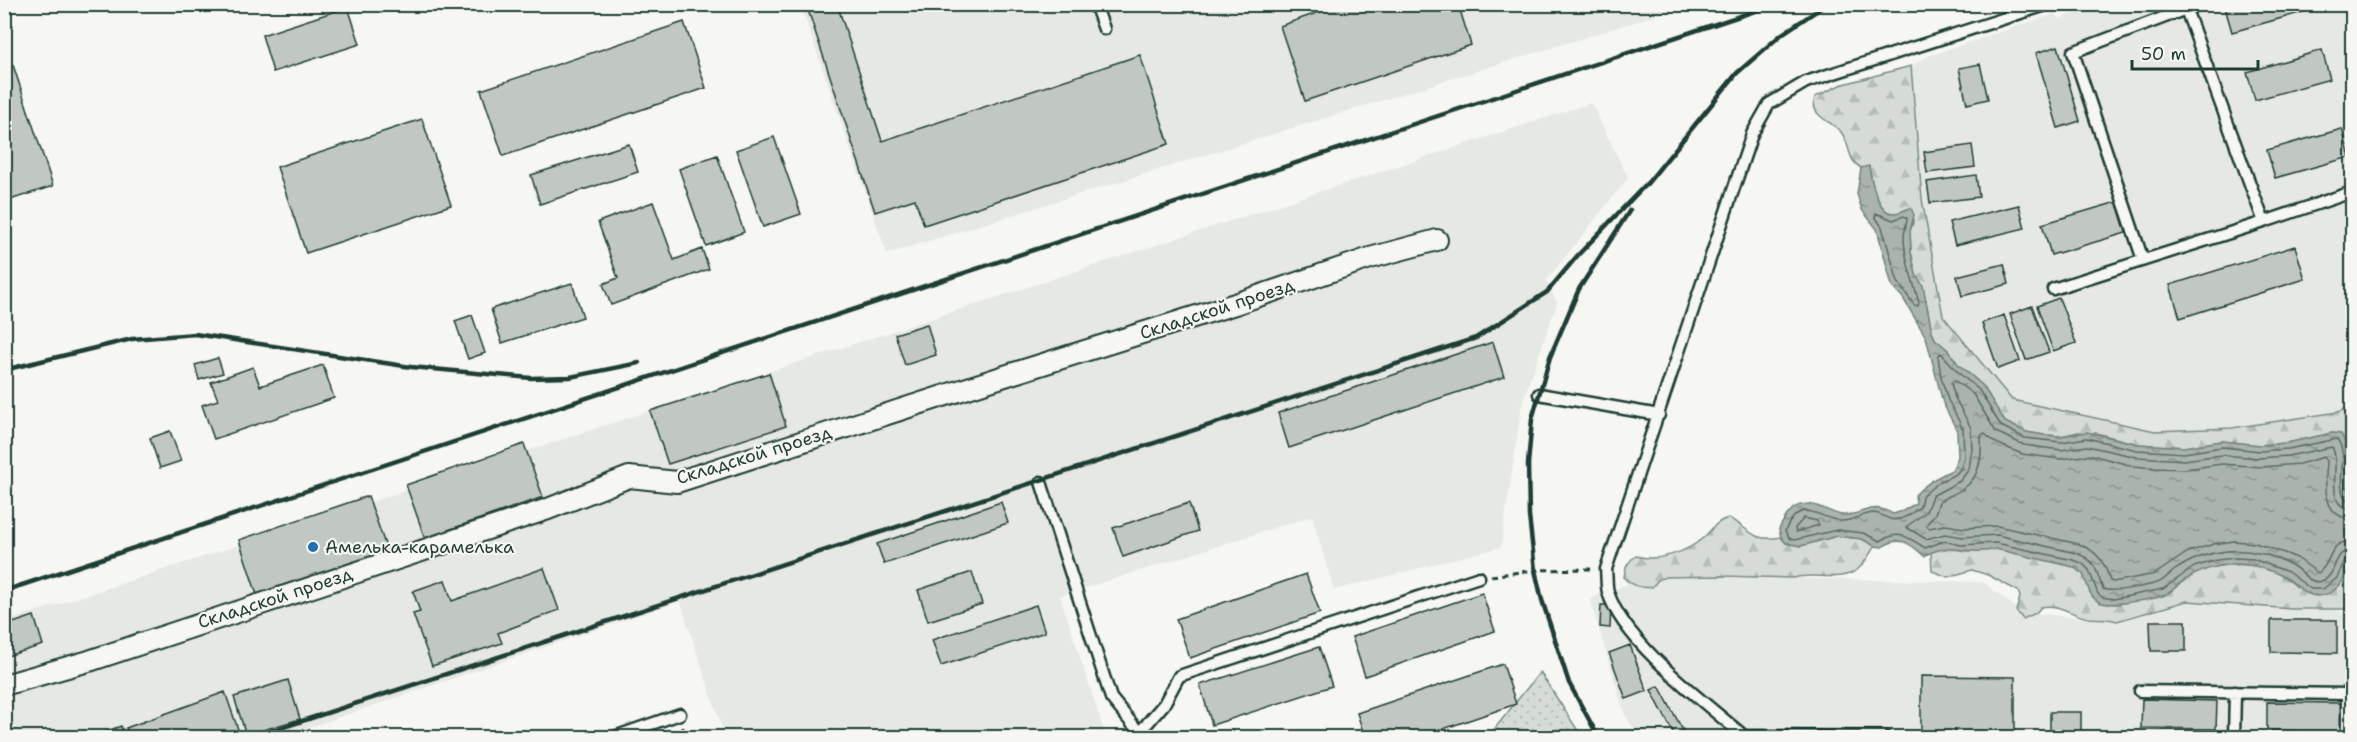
<svg xmlns="http://www.w3.org/2000/svg" width="2357" height="742" viewBox="0 0 2357 742" font-family="'Shantell Sans',sans-serif">
<style>
.built{fill:#e6e8e4}
.grass{fill:url(#grass-dots);stroke:#7a8c85;stroke-width:1.5}
.forest{fill:url(#forest-firs);stroke:#7a8c85;stroke-width:1.5}
.water{fill:url(#water-ripples);stroke:#72847d;stroke-width:1.5}
.lines{fill:none;stroke-linecap:round;stroke-linejoin:round}
.shore{stroke:#576c65;stroke-width:1.5}
.building{fill:#c1c8c3;stroke:#1f3d34;stroke-width:1.5}
.lane-casing{stroke:#1f3d34;stroke-width:15}
.street-casing{stroke:#1f3d34;stroke-width:24}
.path{stroke:#1f3d34;stroke-width:3;stroke-dasharray:6 4.5;stroke-linecap:butt}
.lane{stroke:#f6f6f2;stroke-width:10}
.street{stroke:#f6f6f2;stroke-width:20}
.rail{stroke:#1f3d34;stroke-width:4.5}
.poi-dot{fill:#1f6fb2;stroke:#f6f6f2;stroke-width:2}
.labels{text-anchor:middle;stroke-width:4.5;stroke-linejoin:round;paint-order:stroke}
.street-label{font-size:18px;fill:#1f3d34;stroke:#f6f6f2}
.poi-label{font-size:18px;fill:#1f3d34;stroke:#f6f6f2;text-anchor:start}
</style>
<defs>
<pattern id="grass-dots" width="8" height="8" patternUnits="userSpaceOnUse" patternTransform="scale(1.5)"><rect width="8" height="8" fill="#d6dbd6"/><path d="M2 2h.1M6 6h.1" fill="none" stroke="#b7bdb8" stroke-width="1.8" stroke-linecap="round"/></pattern>
<pattern id="forest-firs" width="22" height="20" patternUnits="userSpaceOnUse" patternTransform="scale(1.5)"><rect width="22" height="20" fill="#d6dbd6"/><path d="M5 1l3.5 6h-7zM16 11l3.5 6h-7z" fill="#b7bdb8"/></pattern>
<pattern id="water-ripples" width="26" height="14" patternUnits="userSpaceOnUse" patternTransform="scale(1.5)"><rect width="26" height="14" fill="#aab3ae"/><path d="M2 4q2-2 4 0t4 0M15 11q2-2 4 0t4 0" fill="none" stroke="#8a938e"/></pattern>
</defs>
<rect width="100%" height="100%" fill="#f6f6f2"/>
<filter id="ink" filterUnits="userSpaceOnUse"><feTurbulence type="fractalNoise" baseFrequency=".0167" numOctaves="2"/><feDisplacementMap in="SourceGraphic" scale="12" xChannelSelector="R" yChannelSelector="G"/><feConvolveMatrix kernelMatrix="1 2 1 2 8 2 1 2 1" color-interpolation-filters="sRGB"/></filter>
<g filter="url(#ink)">
<path class="built" d="M 800,4 L 1689,5 L 887,254 Z
M 2084,5 L 2352,5 L 2352,407 L 2338,412 L 2232,428 L 2155,431 L 2012,400 L 1943,316 L 1922,199 L 1911,66 L 1928,56 L 2054,14 L 2060,19 L 2074,13 L 2078,6 Z
M 1591,103 L 1628,178 L 1546,281 L 1557,303 L 1522,403 L 1501,547 L 1334,590 L 1312,516 L 1060,596 L 1106,737 L 725,737 L 680,601 L 281,737 L 5,737 L 4,622 Z
M 1669,567 L 1773,567 L 1777,578 L 1983,582 L 2021,612 L 2116,621 L 2187,601 L 2292,609 L 2328,608 L 2352,615 L 2352,737 L 1639,737 L 1625,715 L 1590,599 Z"/>
<path class="grass" d="M 1540,672 L 1582,737 L 1488,737 Z"/>
<path class="forest" d="M 1911,66 L 1922,199 L 1943,316 L 2012,400 L 2155,431 L 2232,428 L 2338,412 L 2352,407 L 2352,489 L 2349,491 L 2350,459 L 2341,434 L 2332,433 L 2287,443 L 2260,445 L 2222,441 L 2184,447 L 2138,444 L 2096,433 L 2078,432 L 2061,436 L 2044,435 L 2026,432 L 2005,422 L 1983,386 L 1958,364 L 1948,350 L 1935,339 L 1932,332 L 1923,286 L 1916,275 L 1911,252 L 1910,231 L 1913,223 L 1911,208 C 1905,209 1898,214 1892,213 C 1878,212 1871,179 1869,167 L 1861,168 C 1846,159 1851,144 1841,132 C 1832,121 1809,117 1815,97 L 1840,85 Z
M 1728,518 C 1750,528 1752,543 1781,537 L 1786,543 L 1801,546 L 1837,536 L 1862,539 L 1875,546 C 1870,553 1865,563 1858,569 C 1842,583 1813,572 1794,578 L 1720,576 L 1665,577 L 1658,580 L 1652,587 C 1642,589 1631,585 1624,578 C 1625,568 1627,562 1636,556 C 1657,562 1686,553 1703,538 C 1712,530 1715,522 1728,518 Z
M 1945,547 L 1966,551 L 1996,549 L 2071,566 L 2084,574 L 2093,597 C 2108,609 2124,603 2141,599 C 2148,597 2157,598 2164,595 C 2176,590 2185,577 2198,572 C 2230,559 2271,562 2297,587 L 2346,576 L 2351,561 L 2352,606 L 2344,609 L 2292,609 L 2187,601 L 2117,621 C 2106,618 2098,619 2088,618 C 2071,615 2060,603 2041,607 L 2036,613 L 2023,619 L 2016,611 L 2020,597 L 2018,591 L 1988,575 L 1972,570 L 1948,577 L 1932,571 L 1931,552 Z"/>
<path class="water" d="M 1869,166 C 1871,179 1877,212 1892,213 C 1898,214 1905,210 1911,208 L 1914,215 L 1910,231 L 1911,252 L 1916,275 L 1923,286 L 1932,332 L 1935,339 L 1948,350 L 1958,364 L 1983,386 L 2005,422 L 2026,432 L 2044,435 L 2061,436 L 2087,432 L 2138,444 L 2184,447 L 2222,441 L 2260,445 L 2287,443 L 2332,433 L 2341,434 C 2351,450 2347,464 2348,482 C 2348,492 2351,503 2352,513 C 2355,539 2354,595 2317,596 C 2304,596 2297,584 2286,578 C 2272,570 2251,563 2234,564 C 2216,565 2199,571 2183,581 C 2177,585 2172,592 2165,595 C 2156,599 2107,607 2099,602 C 2085,595 2089,577 2078,568 L 1996,549 C 1968,557 1952,540 1924,556 C 1910,543 1900,535 1882,547 L 1875,546 L 1862,539 L 1837,536 L 1801,546 L 1786,543 L 1781,537 L 1779,529 C 1784,520 1790,507 1801,505 C 1815,501 1829,513 1842,515 C 1863,517 1870,500 1893,514 L 1903,511 L 1916,503 L 1915,495 C 1926,483 1937,477 1952,470 L 1958,457 L 1957,431 L 1943,403 L 1926,337 L 1903,298 L 1892,286 L 1877,229 L 1862,210 L 1857,194 L 1861,168 Z"/>
<g class="lines">
<path class="shore" d="M 1876,213 L 1893,220 L 1904,216 L 1907,218 C 1907,225 1904,230 1904,237 C 1904,260 1914,282 1919,303 L 1918,306 L 1914,305 L 1898,282 L 1882,227 L 1875,216 Z
M 2352,502 L 2347,501 C 2333,484 2351,457 2337,439 L 2288,449 L 2260,451 L 2222,447 L 2184,453 L 2137,450 L 2087,438 L 2061,442 L 2025,438 L 2001,426 L 1979,390 L 1960,374 L 1941,353 L 1938,356 L 1941,377 L 1948,400 L 1963,429 L 1964,458 L 1961,468 L 1956,474 L 1939,482 L 1922,496 L 1920,507 C 1912,513 1901,522 1890,519 C 1884,517 1880,513 1873,513 C 1862,514 1852,522 1840,521 C 1815,517 1801,496 1785,531 L 1789,538 L 1794,540 L 1837,530 L 1863,533 L 1880,541 C 1900,530 1907,536 1925,548 L 1944,541 L 1961,545 L 1996,543 L 2073,560 L 2082,563 L 2089,570 L 2098,594 L 2102,597 L 2114,599 L 2163,589 L 2194,567 L 2217,560 L 2235,558 L 2253,559 L 2288,572 L 2311,589 L 2323,589 L 2337,578 L 2345,560 L 2352,557
M 2352,509 C 2322,508 2342,464 2332,447 L 2288,456 L 2259,458 L 2222,455 L 2184,460 L 2137,457 L 2087,446 L 2061,450 L 2024,445 L 1996,432 L 1973,394 L 1954,380 L 1951,383 L 1955,398 L 1971,428 L 1972,449 L 1969,469 L 1960,481 L 1932,496 L 1926,512 L 1906,527 L 1926,539 L 1945,534 L 1962,537 L 1997,535 L 2076,553 C 2098,561 2095,570 2103,589 C 2112,593 2147,586 2157,583 C 2164,581 2169,574 2175,570 C 2191,559 2208,553 2227,551 C 2249,549 2273,555 2293,566 C 2302,571 2311,587 2324,580 C 2334,575 2334,562 2341,554 L 2352,550
M 1804,518 L 1817,521 L 1819,525 L 1796,532 L 1795,528 Z
M 2352,519 C 2321,517 2325,483 2327,461 L 2324,457 L 2299,464 L 2262,467 L 2222,464 L 2186,469 L 2155,468 L 2133,466 L 2092,455 L 2060,459 L 2022,454 L 1994,442 L 1984,433 L 1981,436 C 1982,454 1981,477 1964,488 C 1956,494 1947,496 1939,502 L 1935,514 L 1926,525 L 1929,528 L 1945,525 L 1964,528 L 1997,526 L 2079,544 C 2097,551 2105,562 2110,581 L 2113,582 L 2155,574 L 2188,552 L 2214,544 L 2234,541 L 2255,543 L 2287,554 L 2297,558 L 2318,573 C 2334,562 2326,542 2352,541"/>
</g>
<path class="building" d="M 806,4 L 837,4 L 882,141 L 1140,55 L 1169,144 L 924,225 L 915,199 L 875,212 Z
M 1342,4 L 1458,4 L 1471,45 L 1305,101 L 1280,26 Z
M 2224,4 L 2305,4 L 2307,11 L 2232,32 Z
M 348,7 L 360,44 L 273,72 L 262,35 Z
M 684,22 L 706,88 L 503,156 L 481,90 Z
M 2058,46 L 2080,121 L 2058,128 L 2036,53 Z
M 2322,50 L 2330,79 L 2255,100 L 2247,72 Z
M 1980,64 L 1988,99 L 1967,104 L 1959,68 Z
M 13,65 L 53,186 L 4,202 L 4,68 Z
M 422,119 L 451,205 L 306,253 L 277,167 Z
M 2342,129 L 2350,157 L 2275,178 L 2267,150 Z
M 774,137 L 801,214 L 763,227 L 736,150 Z
M 629,144 L 638,172 L 540,204 L 531,175 Z
M 1972,145 L 1975,167 L 1927,173 L 1924,152 Z
M 717,155 L 744,232 L 706,246 L 679,169 Z
M 1976,175 L 1979,197 L 1930,203 L 1927,182 Z
M 653,202 L 674,260 L 702,249 L 709,269 L 611,305 L 603,284 L 618,278 L 598,222 Z
M 2117,202 L 2126,233 L 2051,255 L 2042,224 Z
M 2019,205 L 2025,228 L 1955,245 L 1949,222 Z
M 2295,246 L 2305,279 L 2180,318 L 2170,285 Z
M 2004,264 L 2009,284 L 1962,296 L 1957,276 Z
M 572,283 L 583,317 L 502,343 L 491,309 Z
M 2059,298 L 2076,343 L 2053,351 L 2037,306 Z
M 2032,306 L 2049,352 L 2026,360 L 2010,314 Z
M 472,315 L 485,353 L 468,359 L 455,321 Z
M 2004,315 L 2020,361 L 1998,369 L 1982,323 Z
M 927,324 L 936,355 L 905,365 L 895,334 Z
M 1493,342 L 1504,377 L 1289,448 L 1278,413 Z
M 218,358 L 223,373 L 199,380 L 195,365 Z
M 323,365 L 334,398 L 214,439 L 202,405 L 218,400 L 211,382 L 253,367 L 260,386 Z
M 769,373 L 786,426 L 668,464 L 650,411 Z
M 170,431 L 181,461 L 160,468 L 150,438 Z
M 524,444 L 543,497 L 425,538 L 406,485 Z
M 368,496 L 388,553 L 258,598 L 239,540 Z
M 1001,502 L 1008,523 L 884,564 L 877,544 Z
M 1189,503 L 1198,531 L 1123,557 L 1113,528 Z
M 544,568 L 559,610 L 498,633 L 502,643 L 432,666 L 413,614 L 420,612 L 413,591 L 445,580 L 452,601 Z
M 972,572 L 982,604 L 928,621 L 918,590 Z
M 1306,574 L 1320,613 L 1190,658 L 1176,619 Z
M 1482,593 L 1495,631 L 1365,676 L 1352,637 Z
M 1036,605 L 1045,632 L 941,666 L 932,640 Z
M 1601,605 L 1611,605 L 1610,628 L 1600,627 Z
M 34,616 L 43,645 L 4,657 L 4,626 Z
M 2271,620 L 2337,620 L 2337,653 L 2271,652 Z
M 2150,621 L 2186,621 L 2186,651 L 2151,651 Z
M 1630,645 L 1647,691 L 1626,699 L 1609,653 Z
M 1319,647 L 1332,686 L 1212,725 L 1200,685 Z
M 1503,664 L 1516,704 L 1417,738 L 1365,738 L 1357,713 Z
M 1921,676 L 2015,677 L 2015,738 L 1921,738 Z
M 288,680 L 300,719 L 246,735 L 234,697 Z
M 1659,686 L 1687,738 L 1676,738 L 1651,690 Z
M 225,692 L 240,735 L 233,738 L 130,738 L 126,728 Z
M 2142,699 L 2217,701 L 2216,729 L 2141,728 Z
M 2267,702 L 2342,703 L 2342,732 L 2267,730 Z
M 2050,712 L 2081,712 L 2081,738 L 2050,738 Z
M 121,726 L 125,738 L 88,738 Z"/>
<g class="lines">
<defs>
<path id="lane" d="M 1095,4 L 1104,29
M 2264,222 L 2352,192
M 2143,260 L 2073,52 L 2199,4
M 2053,289 L 2264,222 L 2184,4
M 1539,394 L 1659,415
M 1041,482 L 1111,698 L 1143,737
M 2140,691 L 2347,694 L 2347,738
M 1139,733 L 1164,704 L 1179,676 L 1479,577
M 1886,737 L 1744,736 C 1704,702 1623,642 1608,592 C 1606,585 1607,576 1606,569 L 1752,134 L 1769,104 L 1806,82 L 2049,4
M 611,738 L 680,714
M 2234,738 L 2235,692"/>
<path id="street" d="M 4,685 L 89,661 L 548,509 L 629,477 L 677,482 L 1011,374 L 1235,304 L 1370,258 L 1437,240"/>
</defs>
<use href="#lane" class="lane-casing"/>
<use href="#street" class="street-casing"/>
<path class="path" d="M 1491,576 L 1535,570 L 1592,569
M 683,727 L 683,738"/>
<use href="#lane" class="lane"/>
<use href="#street" class="street"/>
<path class="rail" d="M 1646,185 L 1737,73 L 1782,34 L 1827,4
M 4,370 L 132,339 L 195,334 L 411,367 L 531,378 L 570,377 L 639,363
M 4,591 L 1776,4
M 250,738 L 1476,338 L 1547,292 L 1578,255 L 1651,179
M 1599,738 L 1569,683 L 1542,600 L 1535,570 L 1529,516 L 1528,464 L 1532,419 L 1550,357 L 1579,289 L 1630,210"/>
</g>
</g>
<circle class="poi-dot" cx="313" cy="547" r="6"/>
<g class="labels">
<g class="street-label">
<text transform="translate(1217 309) rotate(-18)" y="6">Складской проезд</text>
<text transform="translate(754 455) rotate(-17)" y="6">Складской проезд</text>
<text transform="translate(275 598) rotate(-18)" y="6">Складской проезд</text>
</g>
<g class="poi-label">
<text x="325" y="553">Амелька-карамелька</text>
</g>
</g>
<rect width="2357" height="742" fill="none" stroke="#f6f6f2" stroke-width="24"/>
<rect x="12" y="12" width="2333" height="718" fill="none" stroke="#1f3d34" stroke-width="2" filter="url(#ink)"/>
<path d="M2132 60v9h126v-9" fill="none" stroke="#1f3d34" stroke-width="3"/>
<text x="2141" y="60" font-size="18" fill="#1f3d34" stroke="#f6f6f2" stroke-width="4.5" paint-order="stroke">50 m</text>
</svg>
